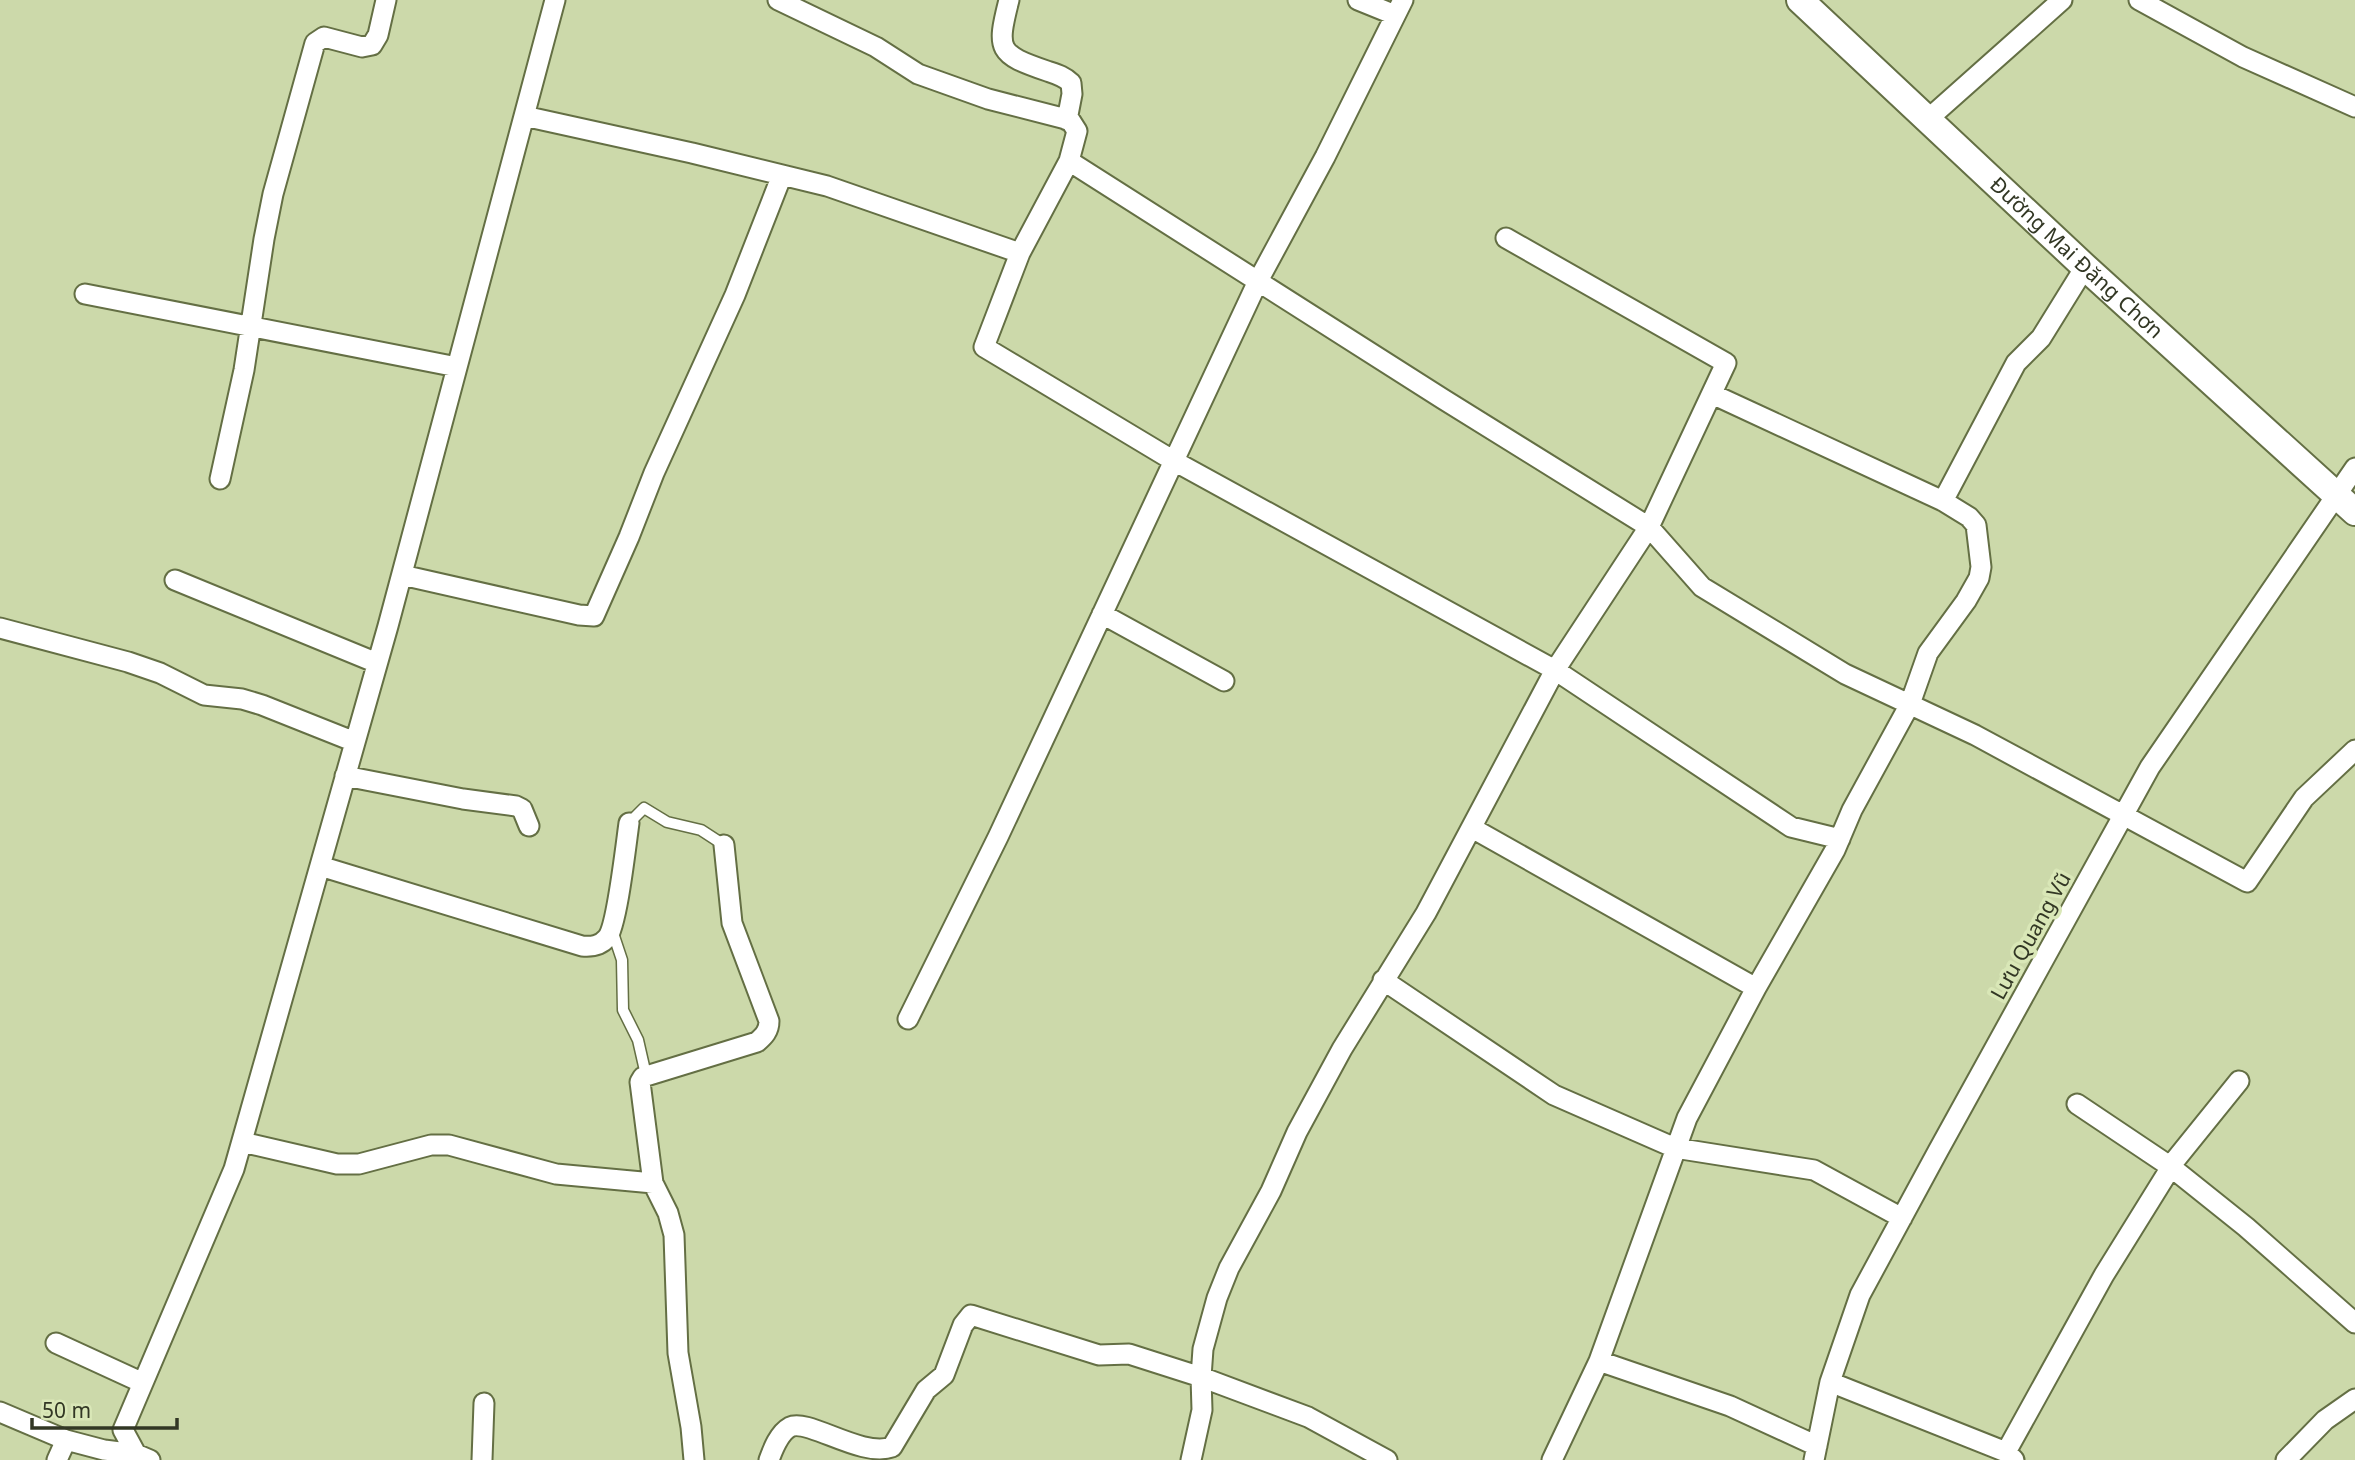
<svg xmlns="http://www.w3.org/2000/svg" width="2355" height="1460" viewBox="0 0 2355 1460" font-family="'Noto Sans',sans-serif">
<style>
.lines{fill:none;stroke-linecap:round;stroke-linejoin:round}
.service-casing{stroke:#646f44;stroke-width:13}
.minor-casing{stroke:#646f44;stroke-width:23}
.secondary-casing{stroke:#646f44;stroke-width:30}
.service{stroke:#fff;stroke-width:10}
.minor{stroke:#fff;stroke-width:19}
.secondary{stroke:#fff;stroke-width:26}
.labels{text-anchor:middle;stroke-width:7;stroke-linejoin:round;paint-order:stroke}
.street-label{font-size:21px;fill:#323724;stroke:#d9e7b7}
</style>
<rect width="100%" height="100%" fill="#ccd9aa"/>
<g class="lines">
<defs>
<path id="service" d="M 629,823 L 644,808 L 667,822 L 701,830 L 724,845
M 612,930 L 622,960 L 623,1010 L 638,1040 L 646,1075"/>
<path id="minor" d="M 778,0 L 876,47 L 918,74 L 988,99 L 1070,120 L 1077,131 L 1069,161 L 1020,253 L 984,347 L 1174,461 L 1555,670 L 1791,827 L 1840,839
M 1009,0 C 996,51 998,54 1047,71 C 1056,74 1064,76 1071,83 L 1072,94 L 1067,120
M 1358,0 L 1395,15
M 2139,0 L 2243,57 L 2355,107
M 524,116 L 692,153 L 827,186 L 1020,253
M 1927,120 L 2062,0
M 1069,161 L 1443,399 L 1649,527 L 1702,587 L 1845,674 L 1975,735 L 2247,882 L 2304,798 L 2355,750
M 85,294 L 457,367
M 220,479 L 244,370 L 264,239 L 273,194 L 315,43 L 324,37 L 362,47 L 372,45 L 378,35 L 386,0
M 1943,501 L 2016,363 L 2041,338 L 2085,267
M 402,575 L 579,615 L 594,616 L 629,537 L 654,473 L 735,295 L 782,175
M 175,580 L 377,663
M 1102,614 L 1224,681
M 0,628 L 128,662 L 160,673 L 204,695 L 242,699 L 262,705 L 355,742
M 345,776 L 463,799 L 516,806 L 522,809 L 529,826
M 1472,828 L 1756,988
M 320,866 L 582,946 C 592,947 600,946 607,938 C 617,926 626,844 629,823
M 1383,980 L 1554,1095 L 1675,1148 L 1814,1170 L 1902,1218
M 908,1019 L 998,837 L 1258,281 L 1325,157 L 1403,0
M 2077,1104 L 2171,1167 L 2246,1227 L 2355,1323
M 242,1142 L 337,1164 L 359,1164 L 431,1145 L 449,1145 L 556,1174 L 653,1183 L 668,1213 L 674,1235 L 678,1353 L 691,1427 L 694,1460
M 653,1183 L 640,1082 L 643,1077 L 757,1042 C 764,1036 769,1031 769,1021 L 732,923 L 724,845
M 56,1343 L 143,1383
M 1599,1361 L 1730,1406 L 1817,1446
M 1830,1382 L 2006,1452 L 2014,1460
M 0,1412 L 66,1440 L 104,1450 L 136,1454 L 150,1460
M 2006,1452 L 2104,1275 L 2176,1159 L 2239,1081
M 136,1454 L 123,1430 L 234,1169 L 388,626 L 555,0
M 57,1460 L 66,1440
M 482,1460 L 484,1403
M 769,1460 C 773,1449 779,1433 790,1427 C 808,1418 861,1458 892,1447 L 926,1390 L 944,1375 L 963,1325 L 971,1315 L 1099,1355 L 1129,1354 L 1201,1377 L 1308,1417 L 1387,1460
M 1191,1460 L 1202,1410 L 1201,1377 L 1203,1349 L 1217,1298 L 1229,1268 L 1271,1191 L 1297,1132 L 1342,1049 L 1426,913 L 1555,670 L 1649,527 L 1726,363 L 1506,238
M 1552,1460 L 1599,1361 L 1687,1118 L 1756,988 L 1835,850 L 1852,810 L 1910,704 L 1928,653 L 1966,601 L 1979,578 L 1981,567 L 1976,525 L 1969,517 L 1943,501 L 1712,394
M 1814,1460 L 1830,1382 L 1860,1295 L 1938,1151 L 2150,767 L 2355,468
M 2286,1460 L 2325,1420 L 2355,1399"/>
<g id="secondary">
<path id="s1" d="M 1800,0 L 2085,267 L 2355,512"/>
</g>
</defs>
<use href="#service" class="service-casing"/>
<use href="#minor" class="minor-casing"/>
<use href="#secondary" class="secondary-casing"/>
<use href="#service" class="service"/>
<use href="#minor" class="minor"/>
<use href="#secondary" class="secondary"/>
</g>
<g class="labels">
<g class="street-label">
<text dy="7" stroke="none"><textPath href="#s1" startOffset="378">Đường Mai Đăng Chơn</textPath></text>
<text transform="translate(2031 936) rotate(-61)" y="7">Lưu Quang Vũ</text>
</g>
</g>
<path d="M32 1418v10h145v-10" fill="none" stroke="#323724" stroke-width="3.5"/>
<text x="42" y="1418" font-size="21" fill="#323724" stroke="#d9e7b7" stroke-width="5" paint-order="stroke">50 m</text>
</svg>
